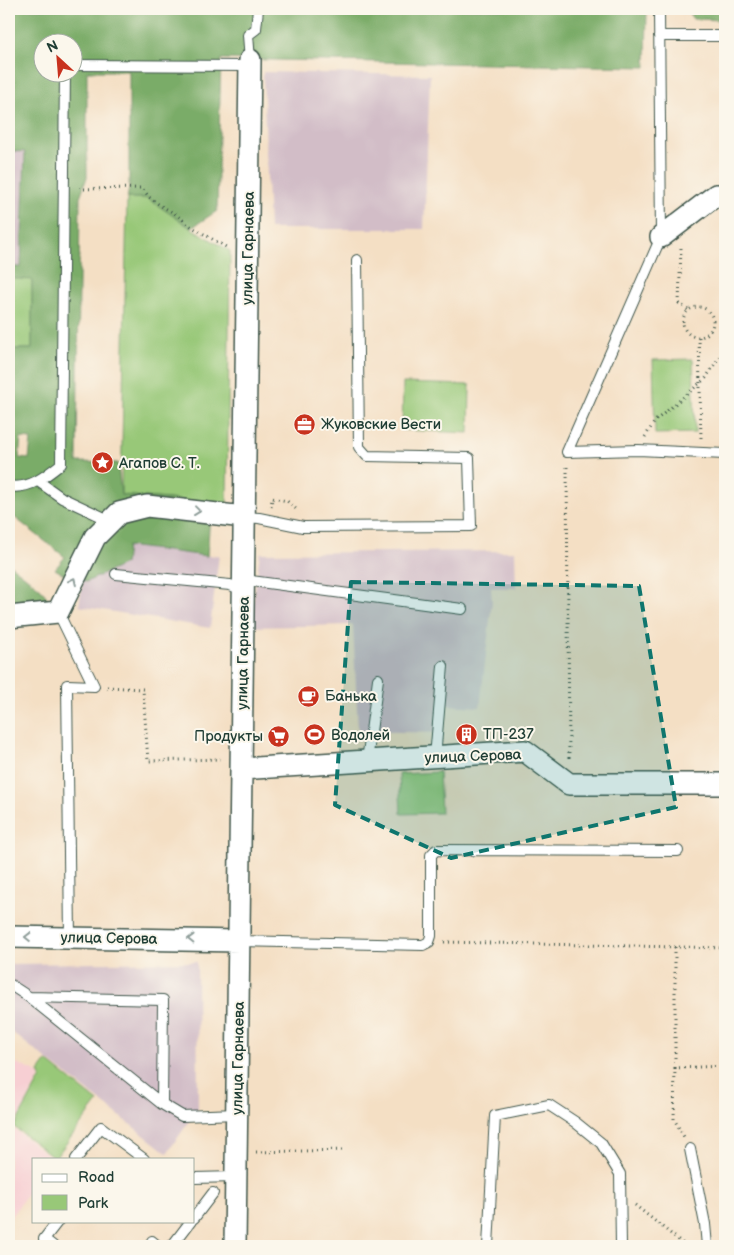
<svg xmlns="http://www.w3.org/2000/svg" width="734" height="1255" viewBox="0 0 734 1255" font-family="'Balsamiq Sans',sans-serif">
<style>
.built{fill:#f7cfd3}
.industrial{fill:#d2bdc7}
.green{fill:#98c878;stroke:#5c8256}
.forest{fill:#7aac68;stroke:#4c744e;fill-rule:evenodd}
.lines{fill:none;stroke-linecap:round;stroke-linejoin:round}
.lane-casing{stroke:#3f554a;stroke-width:12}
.street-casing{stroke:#3f554a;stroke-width:24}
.path{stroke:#3f554a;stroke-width:3;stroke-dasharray:1 4;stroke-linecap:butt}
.lane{stroke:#fff;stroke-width:10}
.street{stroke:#fff;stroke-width:21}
.oneway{stroke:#8f9e9a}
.marked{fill:#0f766e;fill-opacity:0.2;stroke:#0f766e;stroke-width:4;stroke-dasharray:10 6;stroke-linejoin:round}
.labels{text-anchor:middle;stroke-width:4;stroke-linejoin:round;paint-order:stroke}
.street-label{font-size:15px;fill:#1f3d34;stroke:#fbf7ec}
.poi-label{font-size:15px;fill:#1f3d34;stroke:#fbf7ec;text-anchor:start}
</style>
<rect width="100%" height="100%" fill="#fbf7ec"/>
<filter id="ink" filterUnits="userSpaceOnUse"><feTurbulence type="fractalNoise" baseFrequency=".02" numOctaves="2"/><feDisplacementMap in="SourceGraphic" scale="10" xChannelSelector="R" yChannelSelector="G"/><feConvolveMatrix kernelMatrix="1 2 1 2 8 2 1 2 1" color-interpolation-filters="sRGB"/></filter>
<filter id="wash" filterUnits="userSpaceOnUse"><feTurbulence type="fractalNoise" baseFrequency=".0096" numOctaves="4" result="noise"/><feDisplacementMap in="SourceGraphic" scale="20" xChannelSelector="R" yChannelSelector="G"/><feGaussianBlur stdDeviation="1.12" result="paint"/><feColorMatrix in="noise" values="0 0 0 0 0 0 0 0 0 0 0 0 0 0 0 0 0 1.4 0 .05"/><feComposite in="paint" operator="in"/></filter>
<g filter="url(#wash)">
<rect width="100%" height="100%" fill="#f4dfc4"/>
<path class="built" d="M 9,1060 L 38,1073 L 40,1076 L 13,1128 L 52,1158 L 34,1159 L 34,1184 L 9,1220 Z"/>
<path class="industrial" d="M 263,72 L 430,75 L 424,229 L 269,229 Z
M 9,151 L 25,152 L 21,267 L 9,267 Z
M 124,544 L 207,556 L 219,555 L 210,628 L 79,606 L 83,580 Z
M 515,551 L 516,588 L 491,588 L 492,602 L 480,707 L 444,705 L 442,733 L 358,731 L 353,625 L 250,627 L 260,553 Z
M 197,962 L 198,1109 L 167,1153 L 9,1030 L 9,964 Z"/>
<path class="green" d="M 127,198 L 147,198 L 191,228 L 230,251 L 227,504 L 121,495 Z
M 9,278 L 32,279 L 32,349 L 9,349 Z
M 693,359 L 695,433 L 655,434 L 653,360 Z
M 403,383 L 470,385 L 469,433 L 402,430 Z
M 439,772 L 441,813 L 401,814 L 399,774 Z
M 47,1061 L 98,1102 L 55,1158 L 14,1127 L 41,1077 L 39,1072 Z"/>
<path class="forest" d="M 9,9 L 647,9 L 646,67 L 221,59 L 217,211 L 191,228 L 147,198 L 127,198 L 129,188 L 129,71 L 87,71 L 87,177 L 80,197 L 77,462 L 118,463 L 121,495 L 211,503 L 207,556 L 127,546 L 125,564 L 86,582 L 83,580 L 74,580 L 55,569 L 65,557 L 9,513 L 9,349 L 32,349 L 32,280 L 9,278 L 9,267 L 21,267 L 25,152 L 9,151 ZM 42,42 L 72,42 L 72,72 L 42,72 ZM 21,438 L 31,439 L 29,459 L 19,458 Z
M 686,9 L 725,9 L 725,20 L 693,19 Z
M 9,564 L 40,588 L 58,612 L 9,616 Z"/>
</g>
<g filter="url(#ink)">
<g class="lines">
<defs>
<path id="lane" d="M 659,9 L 661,237 L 567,452 L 638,450 L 725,454
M 659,36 L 725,36
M 250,60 L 248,35 L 256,29 L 258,9
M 72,65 L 250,66
M 38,481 L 62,498 L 111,521
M 9,486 C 29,490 46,476 61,464 L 65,72
M 244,517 L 259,518 L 303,527 L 471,526 L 469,458 L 367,456 L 359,447 L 357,260
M 116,574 L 230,585 L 243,590
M 244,580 L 462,609
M 58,612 L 94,686 L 67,685 L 70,938
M 435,757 L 443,666
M 367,761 L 378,679
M 239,941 L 423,945 L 429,942 L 431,936 L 431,855 L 436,850 L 678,851
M 9,984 L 29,997 L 162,1104 L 182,1116 L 237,1114
M 29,997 L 163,1000 L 162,1104
M 690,1149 L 705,1224 L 707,1246
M 76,1159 L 101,1127 L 144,1159
M 194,1178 L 236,1177
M 194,1218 L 213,1193
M 152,1241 L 158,1246
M 53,1246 L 44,1239 L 58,1221
M 172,1246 L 191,1221
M 488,1246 L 495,1116 L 549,1105 L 575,1122 L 601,1143 L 620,1174 L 621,1246"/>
<path id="street" d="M 661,237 L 716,195 L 725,195
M 9,617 L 58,612 L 95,537 L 119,513 L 147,506 L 244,517
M 241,769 L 525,751 L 569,784 L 725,784
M 9,937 L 239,941
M 235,1246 L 250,60"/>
</defs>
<use href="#lane" class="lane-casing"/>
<use href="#street" class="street-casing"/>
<path class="path" d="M 79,189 L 142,188 L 149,197 L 161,206 L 174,213 L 192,227 L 226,247
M 681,248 L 679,303 L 688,310
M683 322a15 15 0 1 1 30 0a15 15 0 1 1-30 0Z
M 699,337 L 701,439
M 645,437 L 655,421 L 706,378 L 725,348
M 567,467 L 569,759
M 271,507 L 272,498 L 287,501 L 296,509
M 9,565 L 10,564
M 107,687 L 143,689 L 148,761 L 220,759
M 444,942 L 725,948
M 675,947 L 675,1068 L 725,1066
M 675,1068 L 674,1119 L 684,1137
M 9,1135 L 12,1138 L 9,1143
M 256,1152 L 345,1150
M 635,1205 L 686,1246"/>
<use href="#lane" class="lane"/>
<use href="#street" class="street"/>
</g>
<defs><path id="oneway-chevron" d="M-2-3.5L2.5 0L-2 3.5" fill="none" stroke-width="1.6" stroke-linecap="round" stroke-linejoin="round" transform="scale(1.25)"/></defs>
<g class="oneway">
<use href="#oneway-chevron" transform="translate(197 511) rotate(7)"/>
<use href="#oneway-chevron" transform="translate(73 581) rotate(-64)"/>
<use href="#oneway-chevron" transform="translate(28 937) rotate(-179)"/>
<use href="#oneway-chevron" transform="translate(191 939) rotate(-179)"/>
</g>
</g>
<path class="marked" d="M 351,582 L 639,586 L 676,807 L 451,858 L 335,805 Z"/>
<defs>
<symbol id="office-disc" viewBox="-11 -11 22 22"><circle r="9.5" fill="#c8321e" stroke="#fbf7ec"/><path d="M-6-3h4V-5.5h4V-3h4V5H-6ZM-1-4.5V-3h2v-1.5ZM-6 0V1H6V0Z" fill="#fff"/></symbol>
<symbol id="sight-disc" viewBox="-11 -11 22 22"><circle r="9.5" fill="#c8321e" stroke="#fbf7ec"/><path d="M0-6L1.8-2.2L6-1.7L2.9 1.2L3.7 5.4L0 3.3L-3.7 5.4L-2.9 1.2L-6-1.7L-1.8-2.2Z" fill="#fff"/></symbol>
<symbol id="cafe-disc" viewBox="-11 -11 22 22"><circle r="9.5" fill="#c8321e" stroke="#fbf7ec"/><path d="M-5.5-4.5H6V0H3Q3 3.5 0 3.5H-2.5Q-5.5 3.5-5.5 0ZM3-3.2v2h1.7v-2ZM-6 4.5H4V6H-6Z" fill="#fff"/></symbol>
<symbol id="building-disc" viewBox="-11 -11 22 22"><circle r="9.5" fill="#c8321e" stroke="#fbf7ec"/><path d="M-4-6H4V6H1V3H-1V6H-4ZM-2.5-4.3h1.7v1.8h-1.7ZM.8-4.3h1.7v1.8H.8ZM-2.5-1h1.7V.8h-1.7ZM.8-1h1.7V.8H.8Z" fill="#fff"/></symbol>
<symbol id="stadium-disc" viewBox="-11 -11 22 22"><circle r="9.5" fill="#c8321e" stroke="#fbf7ec"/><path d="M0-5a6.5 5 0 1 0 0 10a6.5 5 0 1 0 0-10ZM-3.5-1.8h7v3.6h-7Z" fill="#fff"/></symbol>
<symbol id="supermarket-disc" viewBox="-11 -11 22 22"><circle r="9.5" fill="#c8321e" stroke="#fbf7ec"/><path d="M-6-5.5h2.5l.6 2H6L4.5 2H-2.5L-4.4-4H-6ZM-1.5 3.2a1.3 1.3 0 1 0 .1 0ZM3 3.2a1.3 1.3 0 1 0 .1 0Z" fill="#fff"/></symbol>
</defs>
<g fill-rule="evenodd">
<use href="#office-disc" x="292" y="412" width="25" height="25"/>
<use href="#sight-disc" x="90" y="450" width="25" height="25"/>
<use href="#cafe-disc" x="296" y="684" width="25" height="25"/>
<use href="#building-disc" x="454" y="722" width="25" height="25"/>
<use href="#stadium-disc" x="302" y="722" width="25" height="25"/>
<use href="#supermarket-disc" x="266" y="724" width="25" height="25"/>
</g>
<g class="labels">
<g class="street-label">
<text transform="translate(248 248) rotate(-89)" y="5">улица Гарнаева</text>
<text transform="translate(243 653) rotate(-89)" y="5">улица Гарнаева</text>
<text transform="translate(473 756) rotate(-2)" y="5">улица Серова</text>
<text transform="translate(109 938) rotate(1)" y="5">улица Серова</text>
<text transform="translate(238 1058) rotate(-89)" y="5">улица Гарнаева</text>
</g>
<g class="poi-label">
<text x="321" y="429">Жуковские Вести</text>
<text x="119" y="468">Агапов С. Т.</text>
<text x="325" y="701">Банька</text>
<text x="483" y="739">ТП-237</text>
<text x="331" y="740">Водолей</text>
<text x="263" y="741" text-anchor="end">Продукты</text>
</g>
</g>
<rect width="734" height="1255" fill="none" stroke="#fbf7ec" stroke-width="30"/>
<rect x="32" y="1158" width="162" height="65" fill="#fbf7ec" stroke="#a3ada2"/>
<rect x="42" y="1174" width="25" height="8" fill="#ffffff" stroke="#a3ada2"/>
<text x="78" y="1182" font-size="15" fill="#1f3d34">Road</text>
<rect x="42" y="1195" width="25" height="15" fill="#98c878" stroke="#a3ada2"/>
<text x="78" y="1208" font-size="15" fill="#1f3d34">Park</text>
<g transform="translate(58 58) rotate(334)"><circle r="24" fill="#fbf7ec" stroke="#a3ada2"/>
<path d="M0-4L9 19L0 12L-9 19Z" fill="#c8321e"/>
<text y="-8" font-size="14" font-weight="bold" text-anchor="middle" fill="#1f3d34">N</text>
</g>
</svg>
